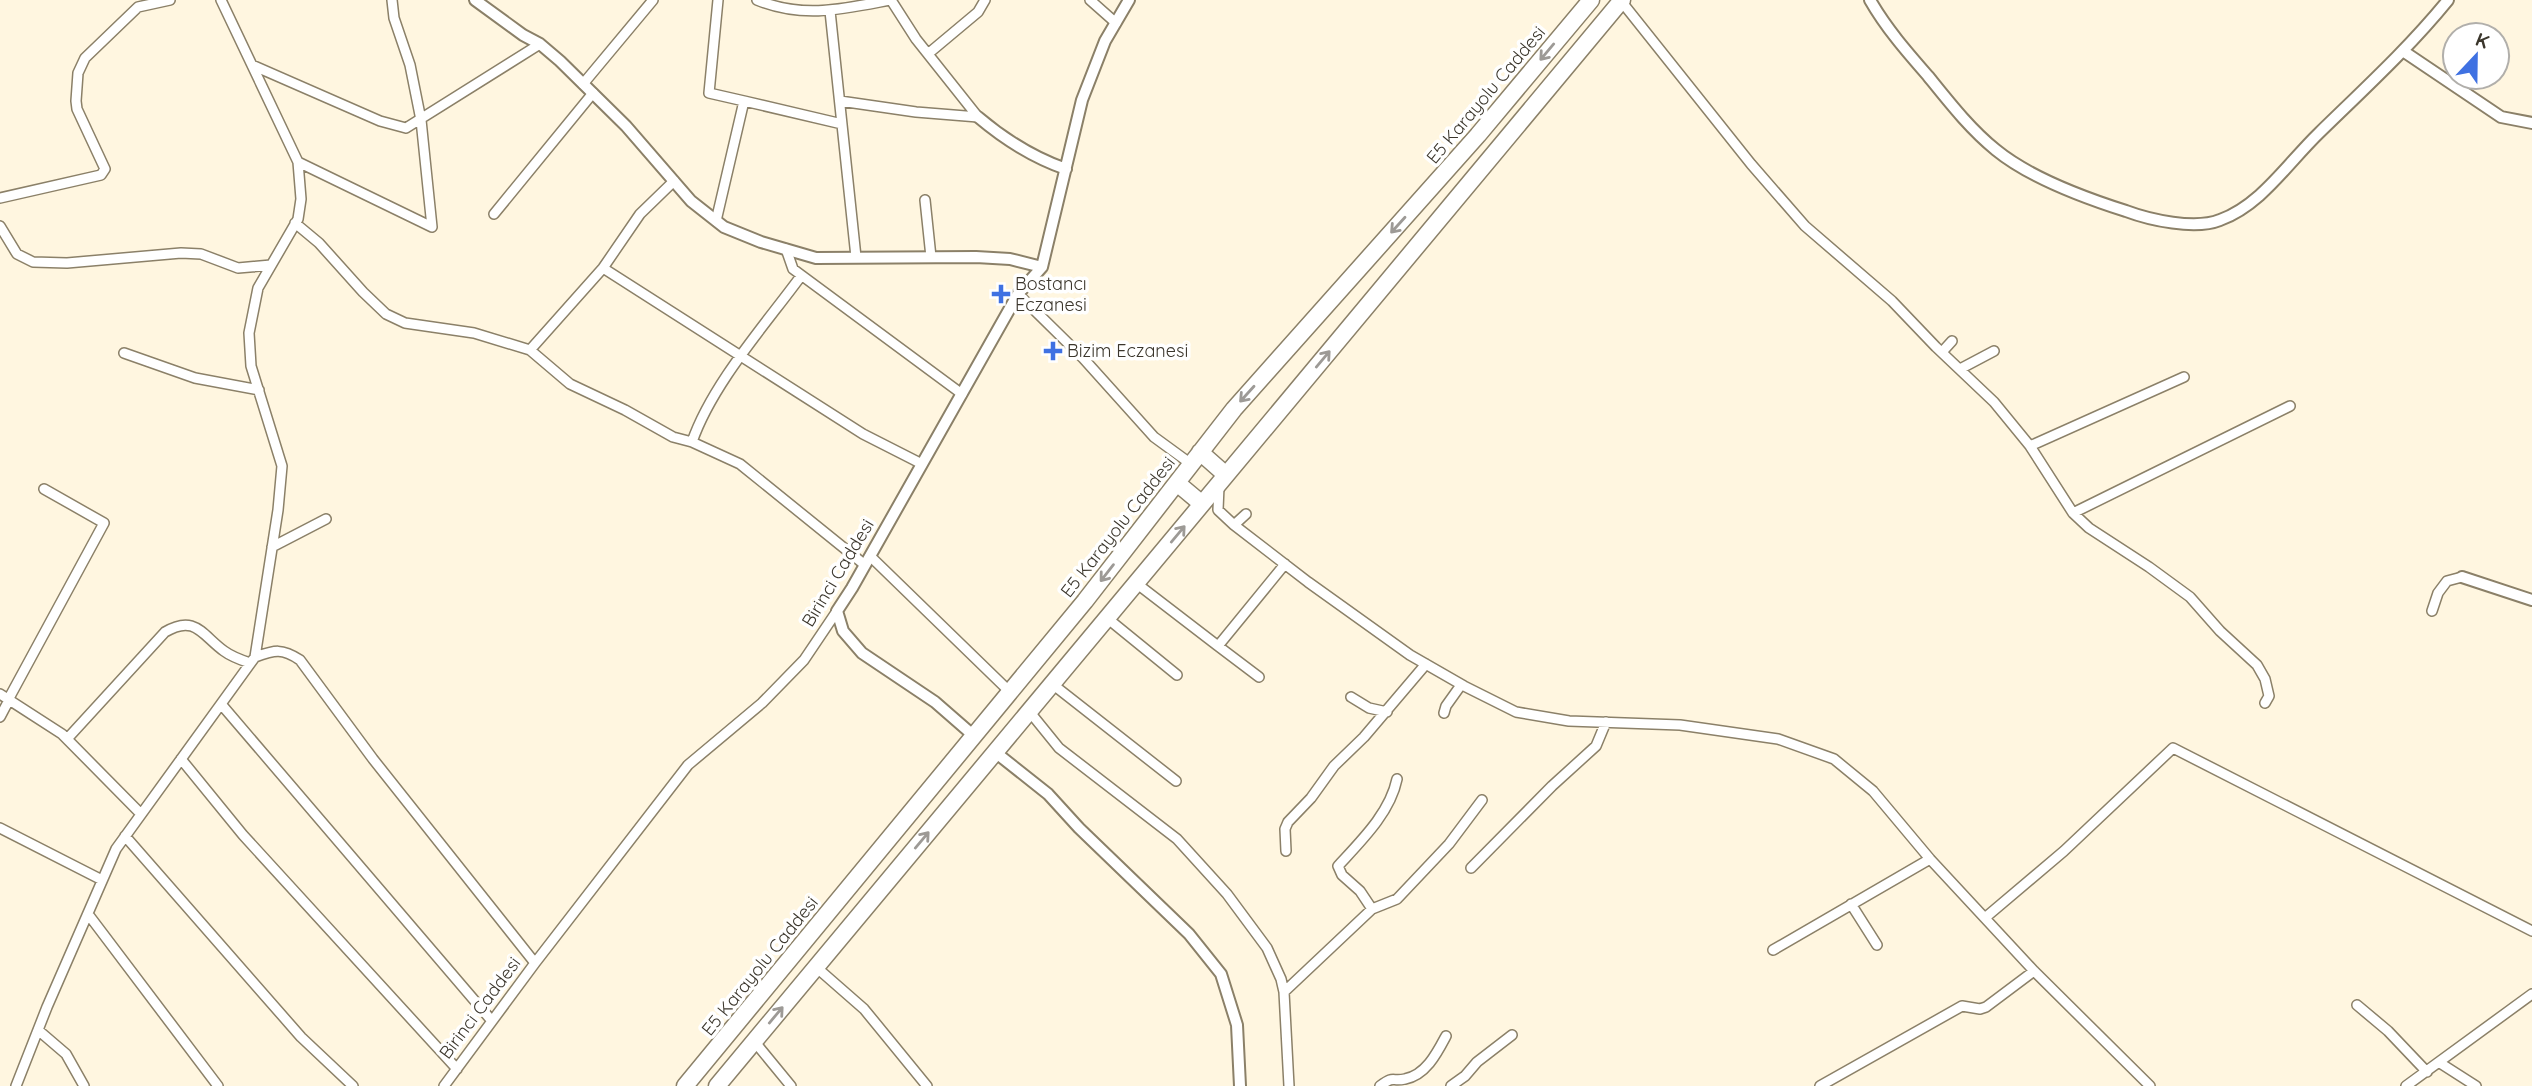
<svg xmlns="http://www.w3.org/2000/svg" width="2532" height="1086" viewBox="0 0 2532 1086" font-family="Quicksand,sans-serif">
<style>
.lines{fill:none;stroke-linecap:round;stroke-linejoin:round}
.minor-casing{stroke:#8b8068;stroke-width:12}
.tertiary-casing{stroke:#8b8068;stroke-width:14}
.trunk-casing{stroke:#8b8068;stroke-width:19}
.minor{stroke:#fff;stroke-width:9}
.tertiary{stroke:#fff;stroke-width:10}
.trunk{stroke:#fff;stroke-width:16}
.oneway{stroke:#9d9a96}
.poi-dot{fill:#3f71e2;stroke:#fff;stroke-width:2.5}
.labels{text-anchor:middle;stroke-width:7;stroke-linejoin:round;paint-order:stroke}
.street-label{font-size:18px;fill:#3b362c;stroke:#fff}
.poi-label{font-size:18px;fill:#3b362c;stroke:#fff;text-anchor:start}
</style>
<rect width="100%" height="100%" fill="#fff6e0"/>
<g class="lines">
<defs>
<path id="minor" d="M 392,0 L 394,18 L 410,65 L 421,120 L 432,227
M 718,0 L 709,93 L 744,101
M 757,0 C 803,19 843,9 890,0
M 891,0 L 916,39 L 978,117
M 1090,0 L 1116,23
M 1621,1 L 1751,164 L 1805,226 L 1892,301 L 1936,347 L 1994,402 L 2030,446 L 2073,513 L 2089,528 L 2149,567 L 2190,597 L 2220,631 L 2257,665 L 2265,679 L 2269,696 L 2265,703
M 830,11 L 856,257
M 929,53 L 978,12 L 985,0
M 252,65 L 380,121 L 406,128 L 540,44
M 583,84 L 653,0
M 840,101 L 916,112 L 978,117
M 298,162 L 432,227
M 0,198 L 101,175 L 105,169 L 77,109 L 76,101 L 78,73 L 85,58 L 138,7 L 170,0
M 925,200 L 931,257
M 494,214 L 593,93
M 716,221 L 744,101 L 842,124
M 295,223 L 319,243 L 363,292 L 386,314 L 405,323 L 474,333 L 530,350 L 570,384 L 625,410 L 673,437 L 692,442 L 740,464 L 865,565
M 0,226 L 17,254 L 33,262 L 67,263 L 181,253 L 201,254 L 238,268 L 271,265
M 786,249 L 793,269 L 962,394
M 603,268 L 863,434 L 922,464
M 1018,294 L 1083,358 L 1154,437 L 1191,464
M 530,350 L 603,268 L 640,214 L 674,181
M 1942,352 L 1952,341
M 124,353 L 195,378 L 259,390
M 1960,369 L 1994,351
M 692,442 C 712,384 765,325 801,276
M 2030,446 L 2184,377
M 1219,486 L 1218,510 L 1234,525 L 1308,582 L 1410,655 L 1464,686 L 1516,712 L 1569,721 L 1680,725 L 1778,739 L 1834,759 L 1873,791 L 1930,859 L 2034,971 L 2150,1086
M 2073,513 L 2290,406
M 1234,525 L 1246,514
M 272,547 L 326,519
M 870,556 L 1010,692
M 1136,583 L 1218,646 L 1285,564
M 2432,611 L 2438,593 L 2447,581 L 2462,577
M 1107,618 L 1177,675
M 1218,646 L 1259,677
M 255,657 C 275,650 282,648 300,660 L 373,759 L 535,963
M 1051,683 L 1176,781
M 0,694 L 62,734 L 141,814
M 1351,697 L 1369,708 L 1387,712
M 8,700 L 104,523 L 44,489
M 221,704 L 492,1021
M 1029,711 L 1059,748 L 1177,839 L 1227,894 L 1267,948 L 1281,979 L 1284,992 L 1289,1086
M 1444,713 L 1446,706 L 1461,685
M 0,717 L 9,700
M 67,739 L 165,632 C 195,614 202,635 224,651 C 232,657 241,660 250,663
M 181,759 L 243,835 L 457,1069
M 0,828 L 102,880
M 125,836 L 301,1037 L 353,1086
M 1286,851 L 1285,829 L 1288,822 L 1311,798 L 1334,766 L 1364,737 L 1426,664
M 1471,868 L 1552,786 L 1596,746 L 1606,722
M 1851,904 L 1877,945
M 1372,909 L 1360,891 L 1342,875 L 1338,866 C 1361,841 1390,813 1397,779
M 88,914 L 218,1086
M 1986,917 L 2064,851 L 2173,748 L 2532,931
M 1773,950 L 1930,859
M 816,967 L 864,1009 L 927,1086
M 1284,992 L 1372,909 L 1397,899 L 1449,844 L 1482,800
M 2357,1005 L 2388,1031 L 2427,1072
M 38,1030 L 66,1054 L 84,1086
M 754,1041 L 791,1086
M 2440,1063 L 2476,1086
M 16,1086 L 47,1007 L 116,849 L 255,657 L 278,510 L 282,466 L 251,366 L 249,333 L 258,288 L 298,219 L 301,199 L 298,162 L 221,0
M 444,1086 L 535,963 L 688,765 L 762,703 L 804,660 L 837,611
M 1380,1086 C 1395,1075 1391,1082 1405,1079 C 1426,1075 1437,1053 1446,1036
M 1451,1086 L 1465,1076 L 1477,1062 L 1512,1035
M 1820,1086 L 1962,1006 L 1980,1009 L 1986,1007 L 2034,971
M 2406,1086 L 2532,994"/>
<path id="tertiary" d="M 475,0 L 523,35 L 540,44 L 560,61 L 626,126 L 691,201 L 724,227 L 761,242 L 816,258 L 976,257 L 1010,259 L 1042,267
M 1870,0 C 1886,28 1907,52 1928,76 C 1949,102 1970,129 1996,150 C 2029,177 2085,198 2126,211 C 2150,220 2195,230 2220,220 C 2261,205 2287,164 2319,133 C 2363,90 2409,48 2448,0
M 2403,51 L 2501,117 L 2532,123
M 978,117 C 1004,139 1034,158 1066,169
M 2462,577 L 2532,600
M 974,736 L 935,702 L 862,653 L 843,631 L 837,611 L 852,588 L 1018,294 L 1042,267 L 1082,100 L 1105,41 L 1129,0
M 995,752 L 1048,794 L 1079,828 L 1189,934 L 1221,974 L 1237,1025 L 1240,1086"/>
<path id="trunk" d="M 1200,452 L 1226,475
M 1177,483 L 1202,504
M 685,1086 L 1085,601 L 1234,409 L 1478,135 L 1591,0
M 717,1086 L 1622,0"/>
</defs>
<use href="#minor" class="minor-casing"/>
<use href="#tertiary" class="tertiary-casing"/>
<use href="#trunk" class="trunk-casing"/>
<use href="#minor" class="minor"/>
<use href="#tertiary" class="tertiary"/>
<use href="#trunk" class="trunk"/>
</g>
<defs><path id="oneway-shaft" d="M-6 0H5M1.5-3L5.5 0L1.5 3" fill="none" stroke-width="1.6" stroke-linecap="round" stroke-linejoin="round" transform="scale(1.75)"/></defs>
<g class="oneway">
<use href="#oneway-shaft" transform="translate(1547 52) rotate(130)"/>
<use href="#oneway-shaft" transform="translate(1398 225) rotate(132)"/>
<use href="#oneway-shaft" transform="translate(1323 359) rotate(-50)"/>
<use href="#oneway-shaft" transform="translate(1247 394) rotate(132)"/>
<use href="#oneway-shaft" transform="translate(1178 534) rotate(-50)"/>
<use href="#oneway-shaft" transform="translate(1107 573) rotate(128)"/>
<use href="#oneway-shaft" transform="translate(922 840) rotate(-50)"/>
<use href="#oneway-shaft" transform="translate(776 1015) rotate(-50)"/>
</g>
<g class="poi-dot">
<path d="M997.5 283.5h7v7h7v7h-7v7h-7v-7h-7v-7h7z"/>
<path d="M1049.5 340.5h7v7h7v7h-7v7h-7v-7h-7v-7h7z"/>
</g>
<g class="labels">
<g class="street-label">
<text transform="translate(1486 95) rotate(-50)" y="6">E5 Karayolu Caddesi</text>
<text transform="translate(1118 527) rotate(-52)" y="6">E5 Karayolu Caddesi</text>
<text transform="translate(838 573) rotate(-59)" y="6">Birinci Caddesi</text>
<text transform="translate(760 966) rotate(-51)" y="6">E5 Karayolu Caddesi</text>
<text transform="translate(480 1008) rotate(-53)" y="6">Birinci Caddesi</text>
</g>
<g class="poi-label">
<text x="1015" y="290">Bostancı<tspan x="1015" dy="21">Eczanesi</tspan></text>
<text x="1067" y="357">Bizim Eczanesi</text>
</g>
</g>
<g transform="translate(2476 56) rotate(22)"><circle r="33" fill="#ffffff" stroke="#b1afab" stroke-width="2"/>
<path d="M0-5L12 26L0 18L-12 26Z" fill="#3f71e2"/>
<text y="-10" font-size="19" font-weight="bold" text-anchor="middle" fill="#3b362c">K</text>
</g>
</svg>
